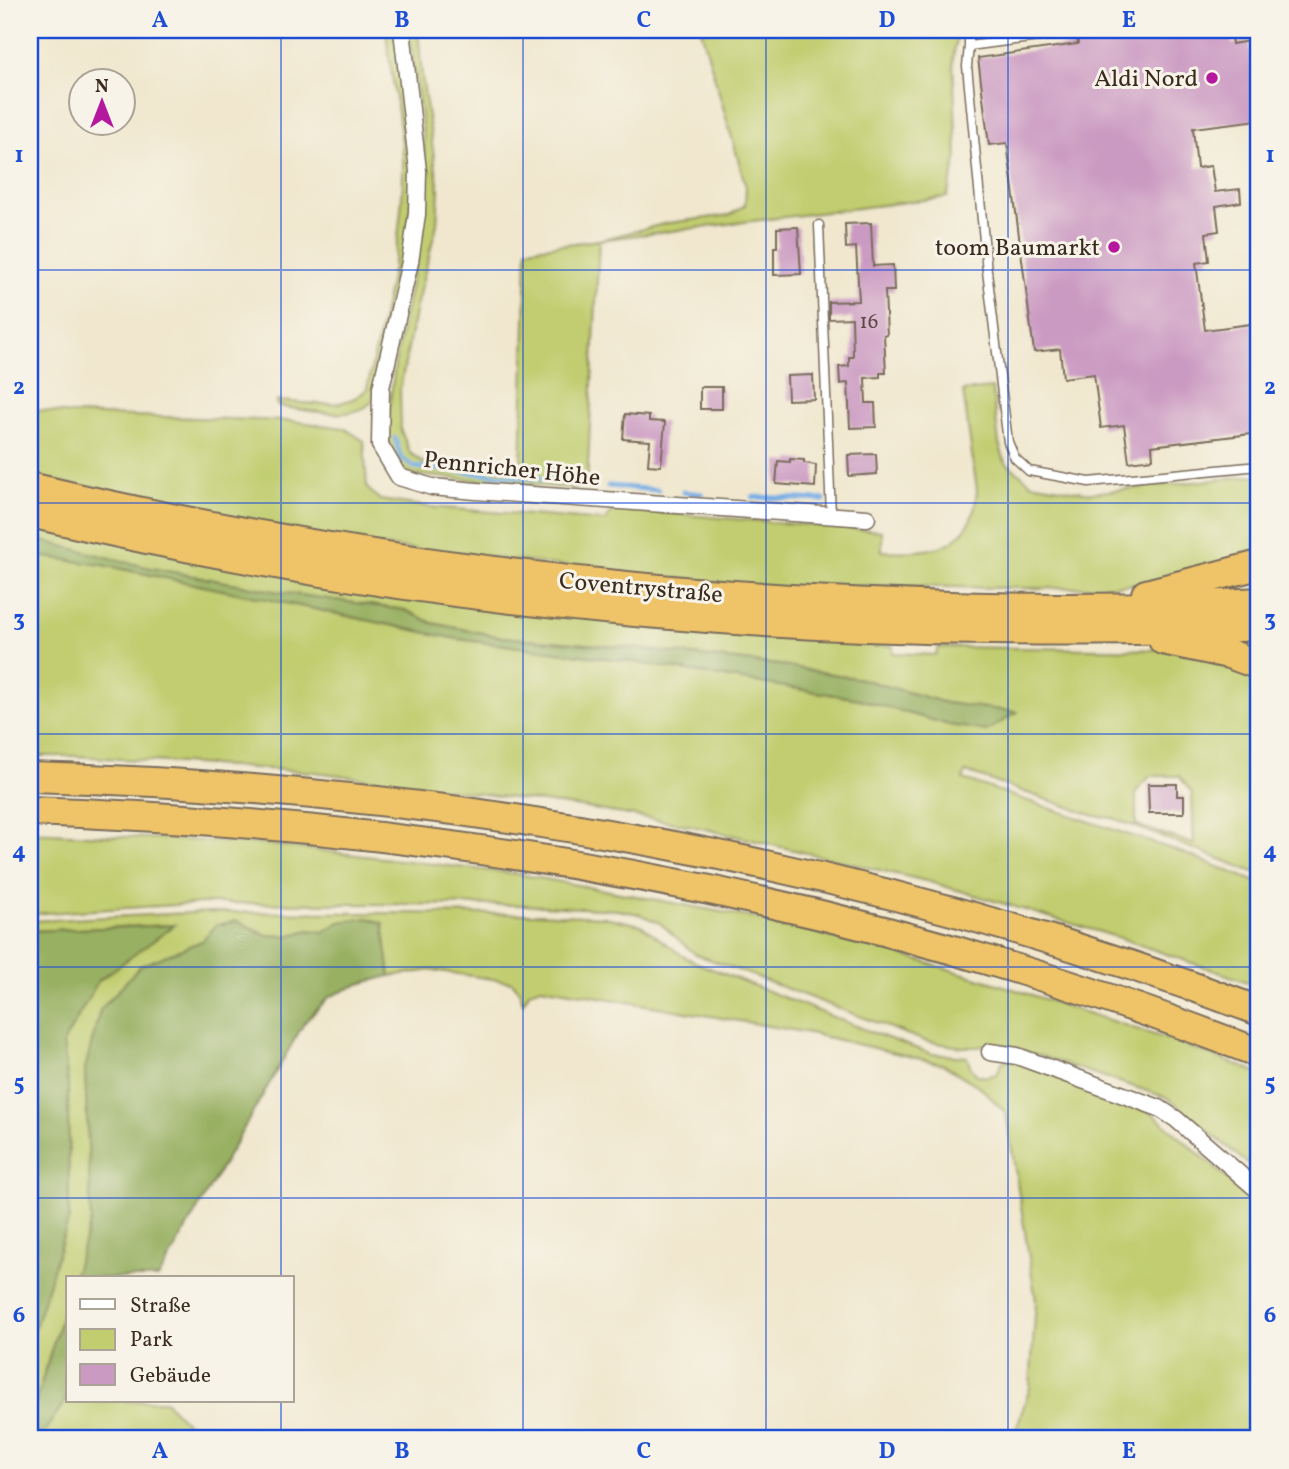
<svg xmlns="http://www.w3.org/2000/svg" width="1289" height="1469" viewBox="0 0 1289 1469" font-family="Vollkorn,serif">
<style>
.green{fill:#c1cd6f;stroke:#7e7c46;stroke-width:2;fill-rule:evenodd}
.forest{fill:#98b062;stroke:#6a6d40;stroke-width:2}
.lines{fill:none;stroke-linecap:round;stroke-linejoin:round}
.stream{stroke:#76ade5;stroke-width:5}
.building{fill:#cb9ac2}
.lane-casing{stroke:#7a6c5c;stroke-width:11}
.street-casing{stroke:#7a6c5c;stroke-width:19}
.highway-casing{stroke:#7a6c5c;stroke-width:32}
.lane{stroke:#fff;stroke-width:8}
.street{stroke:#fff;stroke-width:16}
.highway{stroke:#efc469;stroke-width:28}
.grid{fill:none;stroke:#1d4ed8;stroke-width:2;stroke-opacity:0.55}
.poi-dot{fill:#b5179e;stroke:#f7f3e8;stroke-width:2.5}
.labels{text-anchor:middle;stroke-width:6;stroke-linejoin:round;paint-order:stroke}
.number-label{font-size:21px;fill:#5f4647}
.poi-label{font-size:24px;fill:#3b2a1e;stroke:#f7f3e8;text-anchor:end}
.street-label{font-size:24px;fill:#3b2a1e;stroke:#f7f3e8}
.neatline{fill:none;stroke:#1d4ed8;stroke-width:2.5}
.grid-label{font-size:23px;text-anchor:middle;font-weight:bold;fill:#1d4ed8}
</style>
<rect width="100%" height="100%" fill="#f7f3e8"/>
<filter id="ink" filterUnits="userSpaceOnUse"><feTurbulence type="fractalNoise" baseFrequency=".0143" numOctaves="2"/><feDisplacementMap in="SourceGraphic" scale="14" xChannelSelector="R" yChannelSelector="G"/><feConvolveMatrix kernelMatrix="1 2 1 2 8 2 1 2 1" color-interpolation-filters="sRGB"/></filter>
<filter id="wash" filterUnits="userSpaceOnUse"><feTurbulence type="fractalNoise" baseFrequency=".00686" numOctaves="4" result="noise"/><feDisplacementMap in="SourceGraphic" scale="28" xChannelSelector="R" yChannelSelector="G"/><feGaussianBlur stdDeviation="1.57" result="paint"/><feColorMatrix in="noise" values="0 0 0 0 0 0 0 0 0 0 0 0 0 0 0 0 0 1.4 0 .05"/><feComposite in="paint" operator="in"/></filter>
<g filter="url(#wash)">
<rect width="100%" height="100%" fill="#f0e7ce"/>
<path class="green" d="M 386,30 L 395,30 L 411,151 L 411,202 L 405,246 L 373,400 C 356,424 303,409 277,406 L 277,401 C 307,402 345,412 367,389 C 383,313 405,236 403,157 C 401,114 389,72 386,30 Z
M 409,30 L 418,30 L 422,76 L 439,190 L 437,224 L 416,307 L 400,389 L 401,431 L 410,453 L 424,463 L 521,471 L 527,249 L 599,240 L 668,223 L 730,215 L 745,205 L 746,187 L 701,30 L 958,30 L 953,59 L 957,157 L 947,197 L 599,240 L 587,486 L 574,488 L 415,475 L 401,469 L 389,444 L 387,426 L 395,364 L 425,212 C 430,151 416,90 409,30 Z
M 992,388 L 999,443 L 1005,462 L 1031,483 L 1090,493 L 1259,475 L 1259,557 C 1215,569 1169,581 1124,585 C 1008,594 893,580 778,589 L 354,543 L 30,476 L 30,409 L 71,414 L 291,421 L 344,428 L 364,441 L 367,488 L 380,500 L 430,507 L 605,521 L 613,509 L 882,531 L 882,551 C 931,554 974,550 977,490 L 963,391 Z
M 30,522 L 819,635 L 854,644 L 893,646 L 893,653 L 935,655 L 939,647 L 1177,650 L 1259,672 L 1259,874 L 1113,818 L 1095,816 L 966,772 L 963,779 L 1183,853 L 1259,883 L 1259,986 L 1117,937 L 930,882 L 688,825 L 581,807 L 315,772 L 75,756 L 30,756 L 30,555 L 103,565 L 457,639 L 627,661 L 859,699 L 949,725 L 987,730 L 1016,713 L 946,703 L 861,679 L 779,665 L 623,647 L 502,637 L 432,623 L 405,610 L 279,592 L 146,567 L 30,538 ZM 1150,776 L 1179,776 L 1192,793 L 1194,844 L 1136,825 L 1136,792 Z
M 30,832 L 263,844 L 518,874 L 770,921 L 888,951 L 1004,986 L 1173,1041 L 1259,1073 L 1259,1173 L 1168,1098 L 1013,1047 L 990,1043 L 979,1047 L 961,1047 L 925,1041 L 695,954 L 660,923 L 639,914 L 618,910 L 524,905 L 208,903 L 30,914 Z
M 209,912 L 535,914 L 604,917 L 641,925 L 683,956 L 697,963 L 876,1034 L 932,1054 L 967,1057 L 971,1068 L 977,1075 L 987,1077 L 997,1074 L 1002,1062 L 1011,1058 L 1152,1113 L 1259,1206 L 1259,1439 L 1013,1439 L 1030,1387 L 1036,1301 L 1006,1113 L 980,1087 L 942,1064 L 809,1033 L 541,987 L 530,991 L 523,1003 L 519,990 L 512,982 L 432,970 L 390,976 L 383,923 L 340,922 L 323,932 L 309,930 L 287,936 L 265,935 L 238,921 L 217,925 L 202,941 L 140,966 L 85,1069 L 91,1221 L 73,1278 L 68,1278 L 68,1295 L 30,1421 L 30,1343 L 69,1218 L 68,1085 L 63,1043 L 98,981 L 173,925 L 30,931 L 30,921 Z
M 68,1397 L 68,1401 L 165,1401 L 202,1439 L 39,1439 Z"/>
<path class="forest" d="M 30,538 L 146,567 L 279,592 L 405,610 L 432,623 L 502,637 L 623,647 L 779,665 L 861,679 L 946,703 L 1017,712 L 987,731 L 949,725 L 859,699 L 627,661 L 457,639 L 103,565 L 30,555 Z
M 368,918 L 383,923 L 390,976 L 359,984 L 329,997 L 304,1023 L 158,1278 L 73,1278 L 91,1221 L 85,1069 L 100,1010 L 140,966 L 202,941 L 217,925 L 238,921 L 265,935 L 287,936 L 309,930 L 323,932 L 340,922 Z
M 175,925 L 98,981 L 63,1043 L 68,1085 L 69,1218 L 30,1343 L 30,931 Z
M 68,1295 L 68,1397 L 39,1439 L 30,1439 L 30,1421 Z"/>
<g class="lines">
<path class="stream" d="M 395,438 L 401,458 L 414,467 L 571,482
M 608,486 L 658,490
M 683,492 L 702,494
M 753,497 L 824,500"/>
</g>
<g id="blocks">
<path class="building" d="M 1098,30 L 1230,30 L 1232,44 L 1249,41 L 1259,120 L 1193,128 L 1197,168 L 1211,166 L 1215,192 L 1240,189 L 1241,202 L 1216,206 L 1219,231 L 1206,233 L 1209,261 L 1196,263 L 1205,330 L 1259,323 L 1259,433 L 1152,446 L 1153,459 L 1129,462 L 1124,425 L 1101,428 L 1094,374 L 1063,378 L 1060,349 L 1034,352 L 1007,143 L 989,145 L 978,58 L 1078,44 L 1077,38 L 1094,36 Z
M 871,223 L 873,266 L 893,265 L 894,291 L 885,291 L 887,335 L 884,335 L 886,373 L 880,373 L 880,377 L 865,378 L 866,403 L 875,403 L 876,427 L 850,428 L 848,383 L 840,384 L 839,367 L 849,366 L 849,357 L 853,357 L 852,318 L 829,319 L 829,302 L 859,301 L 856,247 L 846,248 L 845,224 Z
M 798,227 L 801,274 L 774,275 L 774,247 L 777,247 L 777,228 Z
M 813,375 L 814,399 L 788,400 L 787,376 Z
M 700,387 L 722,387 L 722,409 L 700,409 Z
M 625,414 L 649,416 L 649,421 L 665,422 L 661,466 L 648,465 L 650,441 L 623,439 Z
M 876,454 L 877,474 L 849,476 L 848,455 Z
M 790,459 L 804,460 L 804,463 L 816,465 L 815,487 L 776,484 L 778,461 L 790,462 Z
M 1148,784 L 1177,784 L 1177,796 L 1184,796 L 1184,813 L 1149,813 Z"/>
</g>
</g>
<g filter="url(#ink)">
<use href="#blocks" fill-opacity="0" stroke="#7a6c5c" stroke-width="2"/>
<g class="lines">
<defs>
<path id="lane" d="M 969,30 L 969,46 L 1091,30
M 969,46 L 967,66 L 987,271 L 1008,442 L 1015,458 L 1029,471 L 1089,482 L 1259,466
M 819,225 L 831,515"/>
<path id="street" d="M 402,30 L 418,171 L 417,214 L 410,262 L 381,388 L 380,445 L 399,477 L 432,487 L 476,491 L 867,518
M 990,1052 L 1017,1056 L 1159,1108 L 1176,1119 L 1259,1191"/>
<path id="highway" d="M 30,487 C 288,548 546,585 811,600 C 960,608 1110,612 1259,602
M 30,513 C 344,588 668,627 992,630 C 1081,631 1170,631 1259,626
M 1146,594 L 1259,565
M 1163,640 L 1229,654 L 1259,665
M 30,777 C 449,788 866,862 1259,1011
M 30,811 C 362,822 695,870 1014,968 C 1097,993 1178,1022 1259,1053"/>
</defs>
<use href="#lane" class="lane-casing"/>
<use href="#street" class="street-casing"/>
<use href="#highway" class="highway-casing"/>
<use href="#lane" class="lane"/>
<use href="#street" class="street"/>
<use href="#highway" class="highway"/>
</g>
</g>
<path class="grid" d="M 281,30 L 281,1278M 523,30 L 523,1439M 766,30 L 766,1439M 1008,30 L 1008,1439M 30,270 L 1259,270M 30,503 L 1259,503M 30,734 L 1259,734M 30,967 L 1259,967M 30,1198 L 1259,1198M 281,1401 L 281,1439"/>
<g class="poi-dot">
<circle cx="1212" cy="78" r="7"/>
<circle cx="1114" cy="247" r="7"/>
</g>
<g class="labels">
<g class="number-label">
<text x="869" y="328">16</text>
</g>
<g class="poi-label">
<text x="1198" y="86">Aldi Nord</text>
<text x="1100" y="255">toom Baumarkt</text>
</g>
<g class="street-label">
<text transform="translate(512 468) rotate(6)" y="8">Pennricher Höhe</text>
<text transform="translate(641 587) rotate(5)" y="8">Coventrystraße</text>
</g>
</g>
<rect width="1289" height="1469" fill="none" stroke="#f7f3e8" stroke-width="77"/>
<rect x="66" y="1276" width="228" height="126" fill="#f7f3e8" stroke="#aca397" stroke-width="2"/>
<rect x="80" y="1299" width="35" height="10" fill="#ffffff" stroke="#aca397" stroke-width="2"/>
<text x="130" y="1312" font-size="21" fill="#3b2a1e">Straße</text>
<rect x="80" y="1329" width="35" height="21" fill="#c1cd6f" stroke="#aca397" stroke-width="2"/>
<text x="130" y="1346" font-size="21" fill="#3b2a1e">Park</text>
<rect x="80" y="1364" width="35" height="21" fill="#cb9ac2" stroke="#aca397" stroke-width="2"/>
<text x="130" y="1382" font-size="21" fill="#3b2a1e">Gebäude</text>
<g transform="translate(102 102)"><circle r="33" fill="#f7f3e8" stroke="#aca397" stroke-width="2"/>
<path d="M0-5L12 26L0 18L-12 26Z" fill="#b5179e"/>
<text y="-10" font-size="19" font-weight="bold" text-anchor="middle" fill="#3b2a1e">N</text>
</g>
<rect x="38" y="38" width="1212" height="1392" class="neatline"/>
<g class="grid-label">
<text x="160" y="27">A</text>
<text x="402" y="27">B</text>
<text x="644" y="27">C</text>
<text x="887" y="27">D</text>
<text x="1129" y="27">E</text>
<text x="19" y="162">1</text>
<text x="1270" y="162">1</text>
<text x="19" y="394">2</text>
<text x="1270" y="394">2</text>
<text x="19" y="626">3</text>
<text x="1270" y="626">3</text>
<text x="19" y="858">4</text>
<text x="1270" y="858">4</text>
<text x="19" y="1090">5</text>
<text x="1270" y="1090">5</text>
<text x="19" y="1322">6</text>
<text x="1270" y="1322">6</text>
<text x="160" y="1458">A</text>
<text x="402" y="1458">B</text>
<text x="644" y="1458">C</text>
<text x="887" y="1458">D</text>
<text x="1129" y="1458">E</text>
</g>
</svg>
